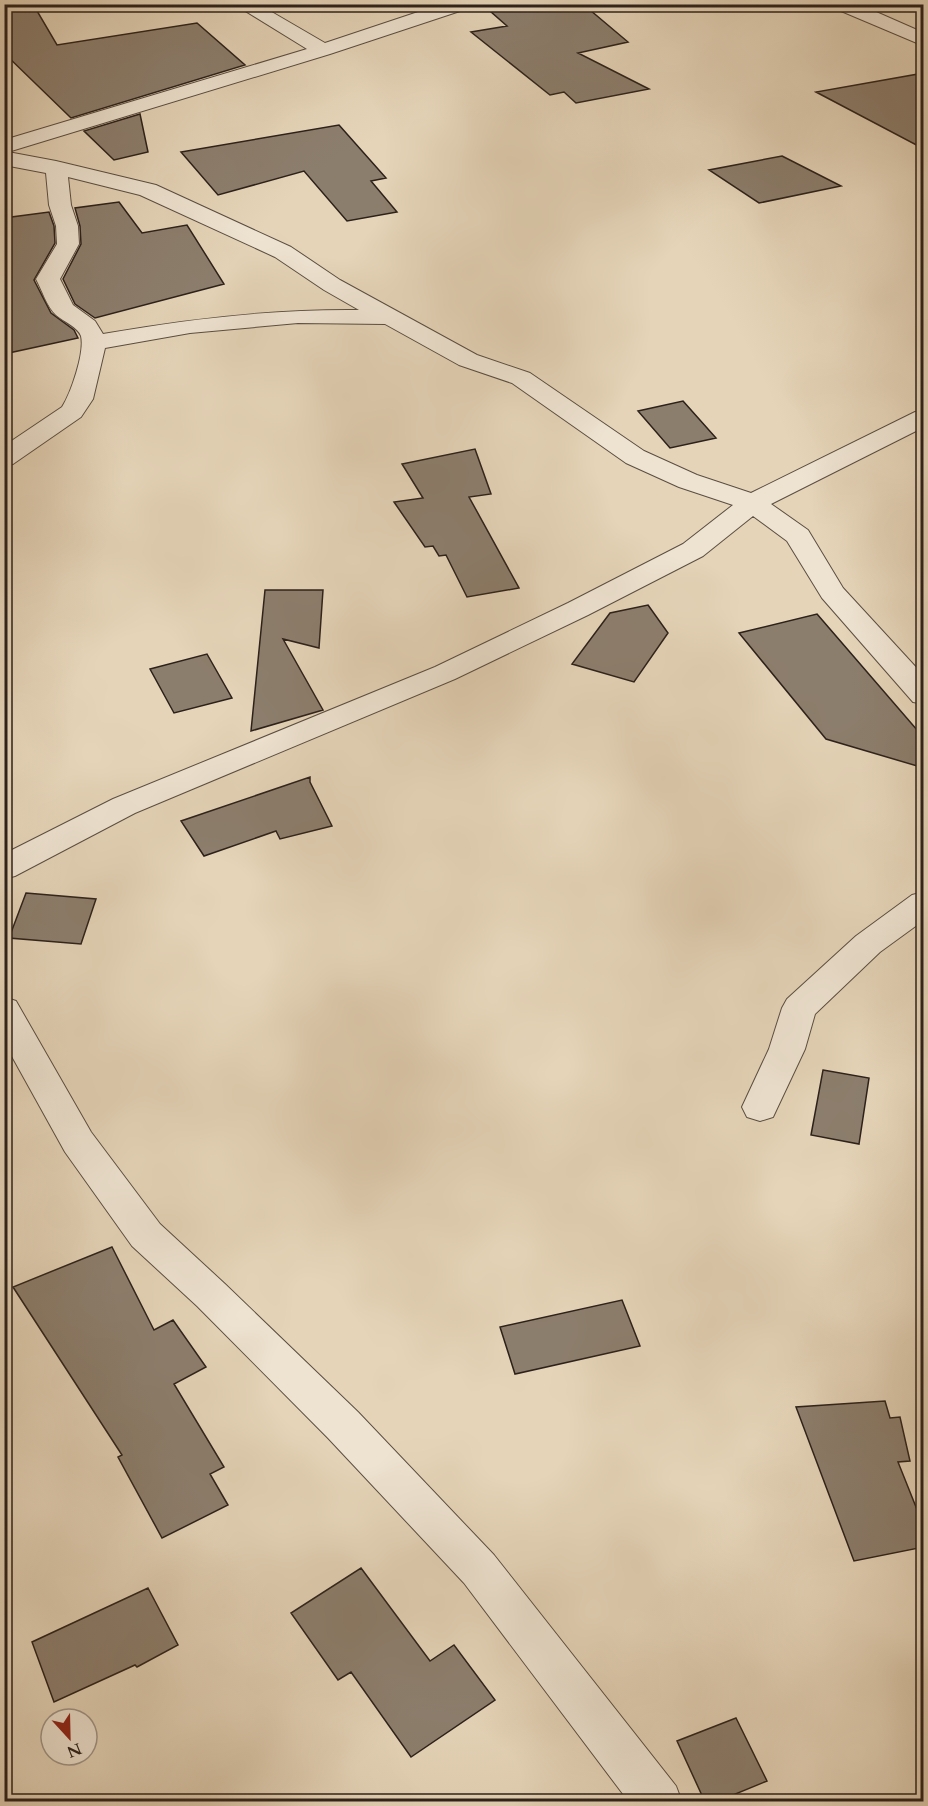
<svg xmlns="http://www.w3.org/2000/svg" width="928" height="1806" viewBox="0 0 928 1806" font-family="Cardo,serif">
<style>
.building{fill:#8c7e6d;stroke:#2c211b;stroke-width:1.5}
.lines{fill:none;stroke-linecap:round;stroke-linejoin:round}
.minor-casing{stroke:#5a4e42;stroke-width:2}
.minor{fill:#eee3d1;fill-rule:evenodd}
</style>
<rect width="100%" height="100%" fill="#e5d4b8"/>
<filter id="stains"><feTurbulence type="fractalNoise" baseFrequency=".00333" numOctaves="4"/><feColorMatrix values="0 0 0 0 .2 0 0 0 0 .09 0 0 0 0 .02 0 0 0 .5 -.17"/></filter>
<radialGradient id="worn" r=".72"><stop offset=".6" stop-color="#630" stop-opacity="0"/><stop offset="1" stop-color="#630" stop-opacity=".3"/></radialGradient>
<path class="building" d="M 4,4 L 33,4 L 57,45 L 197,23 L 245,65 L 71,118 L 4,53 Z
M 482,4 L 584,5 L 628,42 L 578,53 L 649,89 L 576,103 L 564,92 L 550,95 L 471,32 L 507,26 Z
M 924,73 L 924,149 L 816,92 Z
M 140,114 L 148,152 L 114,160 L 84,131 Z
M 339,125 L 386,178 L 371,181 L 397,212 L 347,221 L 304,171 L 218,195 L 181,152 Z
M 782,156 L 841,186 L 759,203 L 709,170 Z
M 119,202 L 142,233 L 187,225 L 224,284 L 95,318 L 75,304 L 63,279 L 81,244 L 80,226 L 75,208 Z
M 49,212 L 54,226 L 55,243 L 34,280 L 51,313 L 74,330 L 78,338 L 4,354 L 4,218 Z
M 683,401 L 716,438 L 670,448 L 638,411 Z
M 475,449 L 491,494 L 469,497 L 519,588 L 467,597 L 446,555 L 439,556 L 433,546 L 425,547 L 394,502 L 423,498 L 402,464 Z
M 265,590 L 323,590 L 319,648 L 283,639 L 323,710 L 251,731 Z
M 648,605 L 668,633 L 634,682 L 572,664 L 610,613 Z
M 817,614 L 924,738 L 924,768 L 826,739 L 739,633 Z
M 207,654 L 232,698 L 174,713 L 150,669 Z
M 310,777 L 310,782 L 332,826 L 280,839 L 276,831 L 204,856 L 181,821 Z
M 26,893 L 96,899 L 81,944 L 9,938 Z
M 823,1070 L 869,1078 L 859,1144 L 811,1135 Z
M 112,1247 L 154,1330 L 173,1320 L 206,1367 L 174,1384 L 224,1467 L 210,1474 L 228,1505 L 162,1538 L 118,1457 L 122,1455 L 13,1287 Z
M 622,1300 L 640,1346 L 515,1374 L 500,1327 Z
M 885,1401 L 890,1418 L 900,1417 L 910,1461 L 898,1462 L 924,1527 L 924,1547 L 854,1561 L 796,1407 Z
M 361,1568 L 430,1661 L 454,1645 L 495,1700 L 411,1757 L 351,1672 L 338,1680 L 291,1613 Z
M 148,1588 L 178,1645 L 137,1667 L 135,1665 L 54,1702 L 32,1642 Z
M 736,1718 L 767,1781 L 716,1802 L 705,1802 L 677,1741 Z"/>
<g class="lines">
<defs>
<path id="minor" d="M 234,4 L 258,4 L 325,43 L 442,4 L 471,4 L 469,8 L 330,54 L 8,152 L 56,161 L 156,185 L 291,247 L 340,280 L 477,355 L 530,373 L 644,451 L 697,475 L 751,493 L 915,412 L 924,410 L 924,427 L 771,504 L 808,530 L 843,588 L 924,676 L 924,704 L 913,702 L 822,598 L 787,541 L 753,516 L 703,556 L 588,615 L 455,679 L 135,813 L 15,876 L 4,879 L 4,854 L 113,799 L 435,667 L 568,603 L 683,544 L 733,505 L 679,487 L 626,463 L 512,383 L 459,365 L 385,324 L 298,323 L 190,333 L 105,348 L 93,399 L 81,417 L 13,464 L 4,466 L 4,446 L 62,407 C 71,393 85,352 81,336 C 78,327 64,322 56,315 C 47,307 42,290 36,279 L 57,244 L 56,226 L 49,205 L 46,173 L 4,165 L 4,140 L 307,49 ZM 68,177 L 140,195 L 275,257 L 324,290 L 359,310 C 272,309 189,319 103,334 L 95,321 L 73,305 L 60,279 L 79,244 L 78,226 L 71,205 Z
M 832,4 L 858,4 L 924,33 L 924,46 L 834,8 Z
M 924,892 L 924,920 L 880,952 L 815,1014 L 805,1049 L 773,1117 L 760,1121 L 747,1117 L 742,1107 L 769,1049 L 782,1008 L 787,999 L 856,936 L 912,895 Z
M 4,997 L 16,1001 L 91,1132 L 160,1224 L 225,1284 L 358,1412 L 494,1555 L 676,1786 L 682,1802 L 629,1802 L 464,1583 L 328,1438 L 197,1306 L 132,1246 L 65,1152 L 4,1042 Z"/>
</defs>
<use href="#minor" class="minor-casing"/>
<use href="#minor" class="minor"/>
</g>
<rect width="928" height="1806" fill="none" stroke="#e5d4b8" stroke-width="24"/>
<rect x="6" y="6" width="916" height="1794" fill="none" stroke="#2c211b" stroke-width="3"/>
<rect x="12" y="12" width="904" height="1782" fill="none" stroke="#2c211b" stroke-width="1.5"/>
<g transform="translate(69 1737) rotate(158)"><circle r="28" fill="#eee3d1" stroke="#a09588" stroke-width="1.5"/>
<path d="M0-4.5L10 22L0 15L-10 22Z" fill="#8f2418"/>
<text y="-9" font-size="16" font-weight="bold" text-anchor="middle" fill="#2c211b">N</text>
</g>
<rect width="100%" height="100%" filter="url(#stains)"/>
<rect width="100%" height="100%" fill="url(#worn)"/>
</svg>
